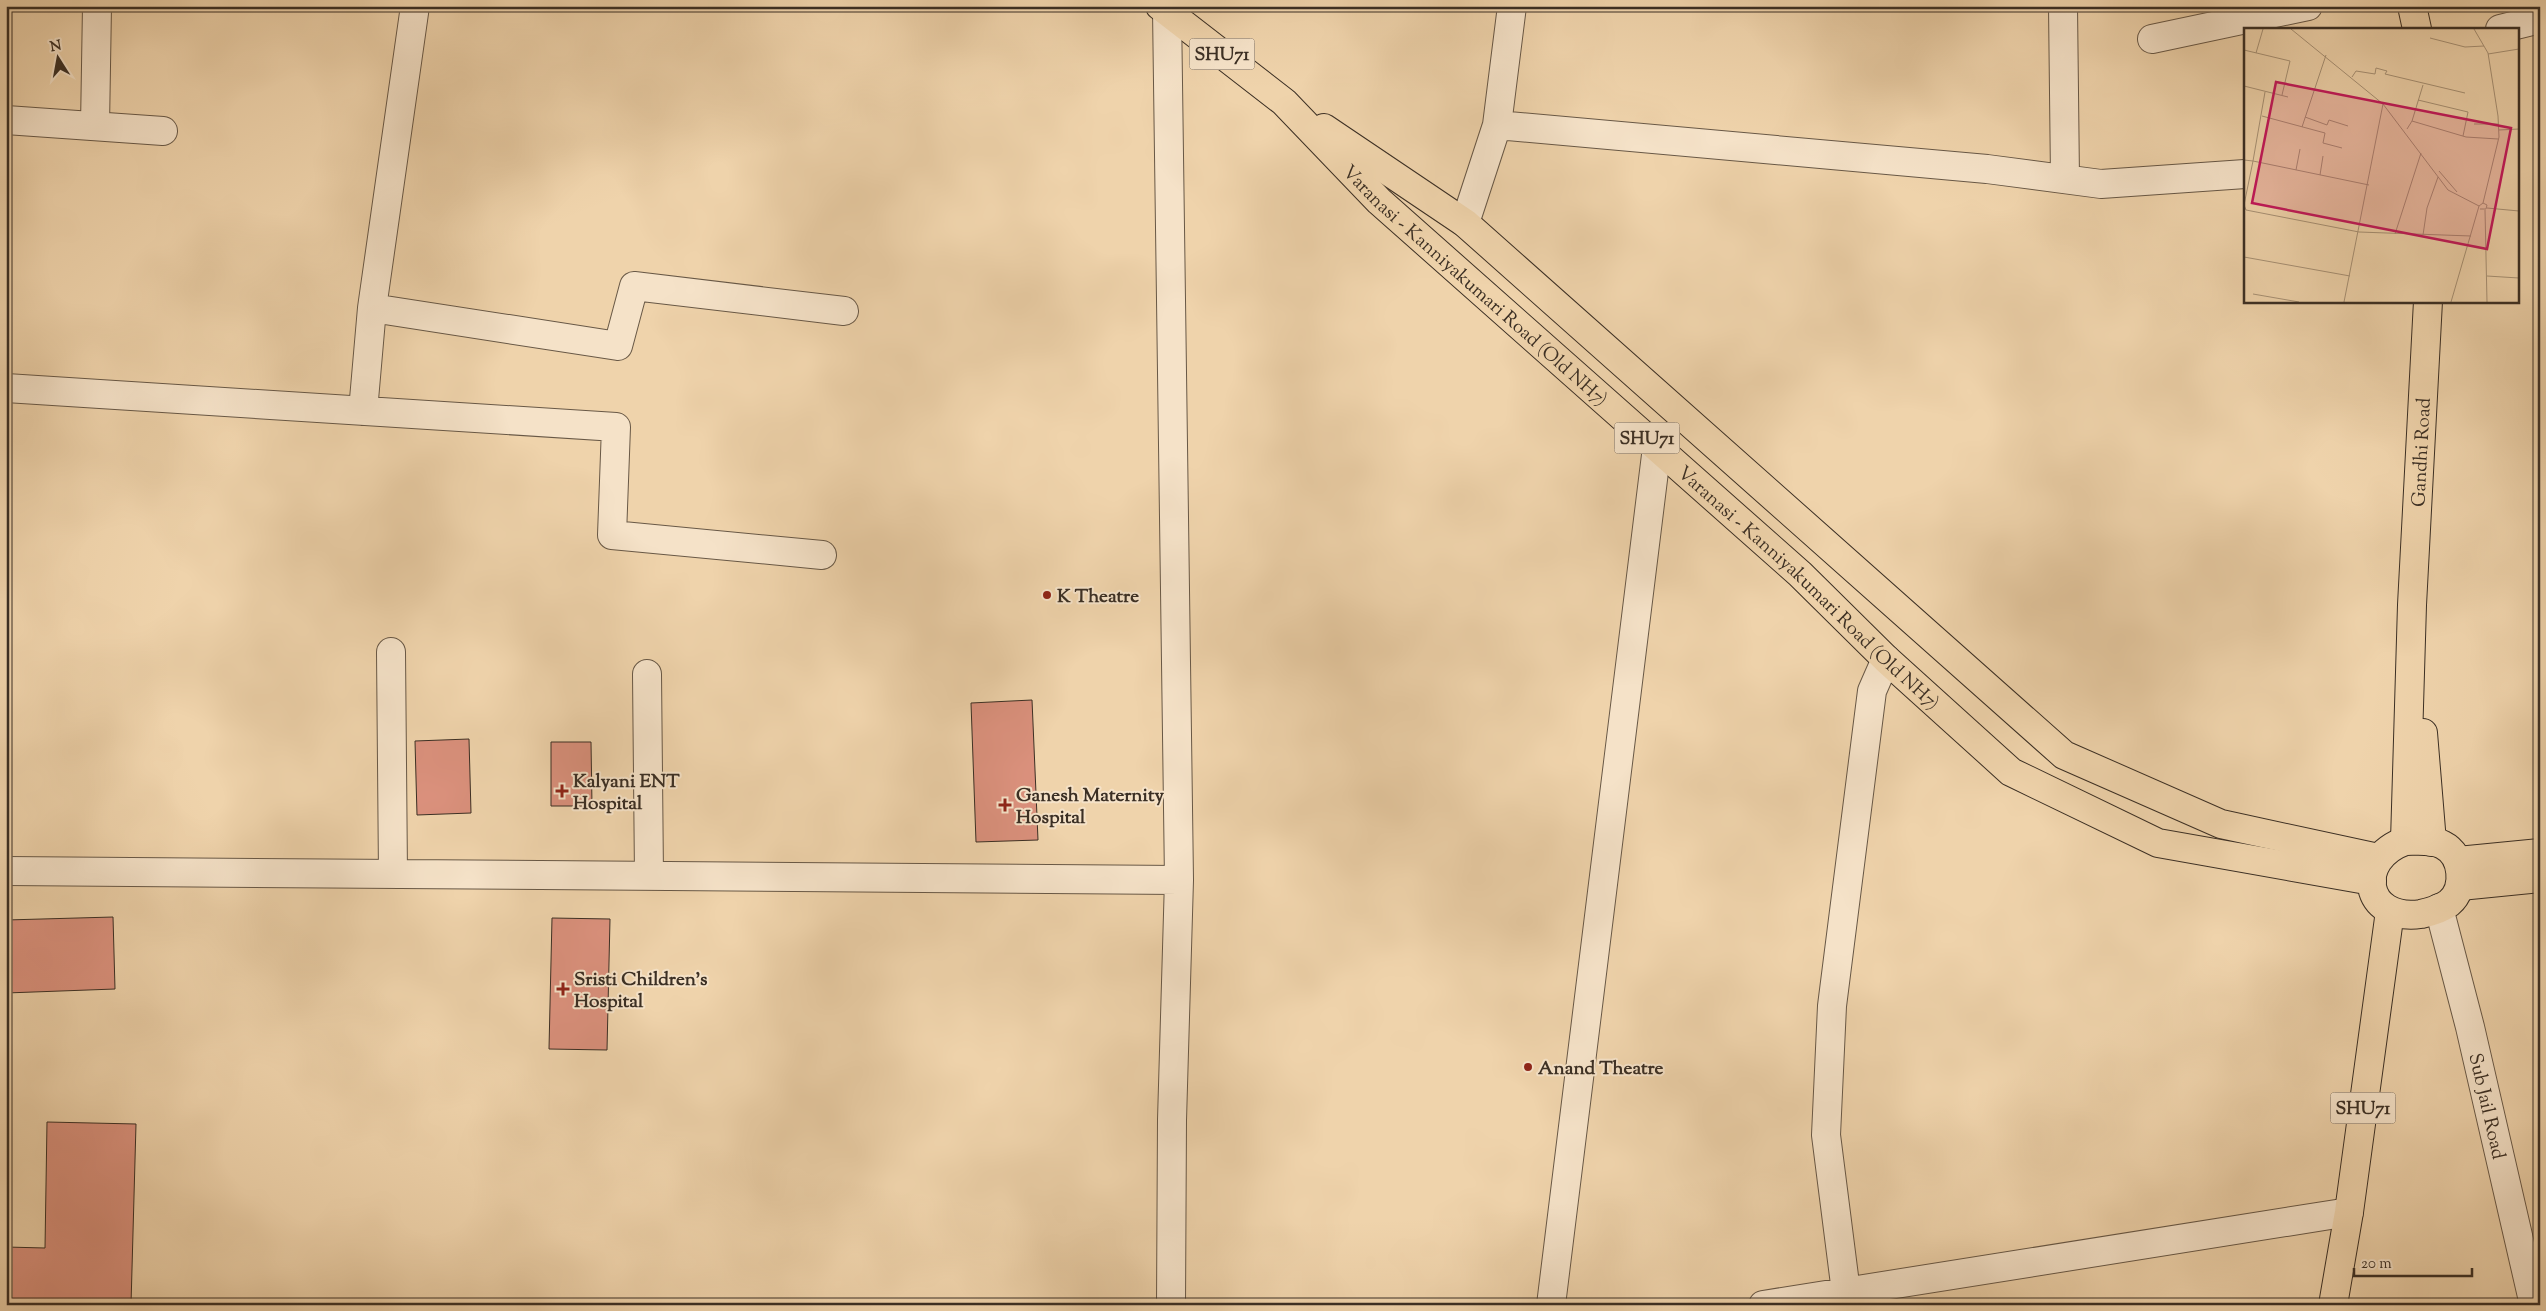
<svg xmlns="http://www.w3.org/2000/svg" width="2546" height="1311" viewBox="0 0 2546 1311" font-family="'Sorts Mill Goudy',serif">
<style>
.building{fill:#db917d;stroke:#3b2f24}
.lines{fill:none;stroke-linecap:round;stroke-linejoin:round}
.minor-casing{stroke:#685846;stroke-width:30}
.tertiary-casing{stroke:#685846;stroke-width:30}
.primary-casing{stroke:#3b2f24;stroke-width:30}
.minor{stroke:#f5e2c8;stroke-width:28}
.tertiary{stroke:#f5e2c8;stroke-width:28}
.primary{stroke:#efd3ab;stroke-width:28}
.poi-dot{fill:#8f2418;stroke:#f5e2c8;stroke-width:2}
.labels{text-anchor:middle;stroke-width:4;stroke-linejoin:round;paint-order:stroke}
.shield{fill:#f5e2c8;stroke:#736555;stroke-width:1}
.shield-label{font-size:18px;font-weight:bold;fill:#3b2f24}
.street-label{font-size:19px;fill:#3b2f24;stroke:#f5e2c8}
.poi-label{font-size:19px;font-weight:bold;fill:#3b2f24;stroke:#f5e2c8;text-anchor:start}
.inset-road{fill:none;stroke:#a79175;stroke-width:1}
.view{fill:#c2185b;fill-opacity:0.15;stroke:#c2185b;stroke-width:2.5}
.inset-edge{fill:none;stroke:#3b2f24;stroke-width:2.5}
</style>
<rect width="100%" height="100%" fill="#efd3ab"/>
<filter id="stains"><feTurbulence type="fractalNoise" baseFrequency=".004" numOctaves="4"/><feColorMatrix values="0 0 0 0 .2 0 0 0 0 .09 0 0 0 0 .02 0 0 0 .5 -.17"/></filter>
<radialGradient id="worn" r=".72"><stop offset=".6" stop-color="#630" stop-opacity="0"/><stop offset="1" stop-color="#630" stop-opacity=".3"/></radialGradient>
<path class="building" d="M 1032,700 L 1038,840 L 976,842 L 971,703 Z
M 469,739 L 471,813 L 417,815 L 415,741 Z
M 551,742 L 591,742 L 592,806 L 551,806 Z
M 113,917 L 115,989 L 6,993 L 6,920 Z
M 552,918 L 610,919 L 607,1050 L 549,1049 Z
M 47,1122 L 136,1124 L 131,1305 L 6,1305 L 6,1247 L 45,1248 Z"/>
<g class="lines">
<defs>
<path id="minor" d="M 2063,6 L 2065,179
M 1167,10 L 1179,880 L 1172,1120 L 1171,1305
M 2500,29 L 2540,19
M 2152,39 L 2308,6
M 6,120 L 163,131
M 1497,125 L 1512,6
M 95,126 L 97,6
M 1465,223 L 1497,125 L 1987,169 L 2101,184 L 2245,174
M 372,308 L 618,346 L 634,286 L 844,311
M 6,388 L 616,427 L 612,535 L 822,555
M 363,411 L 372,308 L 415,6
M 391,652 L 393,874
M 647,674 L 649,876
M 6,871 L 1179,880
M 1846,1292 L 1826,1135 L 1832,1006 L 1872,691 L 1886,659
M 1551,1305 L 1657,447
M 1763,1305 L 2349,1212"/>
<g id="tertiary">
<path id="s1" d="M 2439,908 L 2470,1027 L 2534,1305"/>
</g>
<g id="primary">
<path id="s2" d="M 1160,6 L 1284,102 L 1379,201 L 1800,574 L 1886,659 L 2011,772 L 2158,843 L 2372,881"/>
<path d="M 2412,6 L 2417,29"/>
<path d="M 1324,128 L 1465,223 L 2064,755 L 2221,824 L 2378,858"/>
<path d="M 2423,733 L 2432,842"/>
<path id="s3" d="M 2405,841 L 2412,605 L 2428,301"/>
<path d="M 2405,841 C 2417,841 2432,839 2443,845 C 2463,855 2467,888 2449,903 C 2441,909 2430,912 2421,914 C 2363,922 2354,859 2405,841 Z"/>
<path d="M 2458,861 L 2540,853"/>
<path d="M 2460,886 L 2540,878"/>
<path d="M 2333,1305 L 2349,1212 L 2390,911"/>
</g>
</defs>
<use href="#minor" class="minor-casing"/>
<use href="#tertiary" class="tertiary-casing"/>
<use href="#primary" class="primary-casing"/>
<use href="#minor" class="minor"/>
<use href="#tertiary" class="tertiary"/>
<use href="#primary" class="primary"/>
</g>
<g class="poi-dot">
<circle cx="1047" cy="595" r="5"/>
<path d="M559.5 783.5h5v5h5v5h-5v5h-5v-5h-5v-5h5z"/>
<path d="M1002.5 797.5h5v5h5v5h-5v5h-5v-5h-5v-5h5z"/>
<path d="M560.5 981.5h5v5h5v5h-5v5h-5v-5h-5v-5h5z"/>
<circle cx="1528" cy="1067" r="5"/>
</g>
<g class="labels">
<g class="shield">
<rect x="1189.5" y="38.5" width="65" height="31" rx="4"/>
<rect x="1614.5" y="422.5" width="65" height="31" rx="4"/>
<rect x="2330.5" y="1092.5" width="65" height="31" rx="4"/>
</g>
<g class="shield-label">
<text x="1222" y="60">SHU71</text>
<text x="1647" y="444">SHU71</text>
<text x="2363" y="1114">SHU71</text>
</g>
<g class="street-label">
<text dy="7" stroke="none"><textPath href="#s2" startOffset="422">Varanasi - Kanniyakumari Road (Old NH7)</textPath></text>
<text dy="7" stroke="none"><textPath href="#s3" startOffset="389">Gandhi Road</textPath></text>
<text dy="7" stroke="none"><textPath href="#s2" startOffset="872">Varanasi - Kanniyakumari Road (Old NH7)</textPath></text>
<text dy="7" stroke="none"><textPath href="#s1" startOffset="204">Sub Jail Road</textPath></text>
</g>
<g class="poi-label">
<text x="1057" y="602">K Theatre</text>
<text x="573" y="787">Kalyani ENT<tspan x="573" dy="22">Hospital</tspan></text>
<text x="1016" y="801">Ganesh Maternity<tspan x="1016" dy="22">Hospital</tspan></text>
<text x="574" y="985">Sristi Children's<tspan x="574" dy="22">Hospital</tspan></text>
<text x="1538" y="1074">Anand Theatre</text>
</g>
</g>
<g transform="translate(2244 28)">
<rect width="275" height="275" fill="#efd3ab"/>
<path class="inset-road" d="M 47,1 L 139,76 L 204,162 L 235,178M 230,1 L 244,25 L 254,88 L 255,109 L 239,175M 186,10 L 221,19 L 240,18M 0,22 L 46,33 L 38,67M 12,25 L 19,1M 244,26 L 275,21M 108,49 L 112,43 L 131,46 L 132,40 L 143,43 L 141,46 L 221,65M 0,58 L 44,69M 21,64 L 9,133 L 125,157M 174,72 L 224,84 L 219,108M 18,88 L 81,105 L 79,115 L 98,120M 61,89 L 83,97 L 85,92 L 104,98M 168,93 L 179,57M 230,96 L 254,96M 58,99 L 82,27M 163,101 L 168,93 L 222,109 L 254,111M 255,102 L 275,101M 0,132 L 9,133 L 0,177 L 2,182 L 115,204 L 227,208M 52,142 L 56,121M 195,143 L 213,164M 76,147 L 79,128M 243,180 L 275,183M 241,182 L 243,274M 151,206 L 177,125M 179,207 L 183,180 L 194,149M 0,229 L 106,248M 243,248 L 275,250M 9,266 L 55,274M 100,274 L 139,76M 207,274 L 235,178 L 239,175 L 243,177 L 242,181 L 236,181"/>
<path class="view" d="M 32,54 L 267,100 L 243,221 L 8,175 Z"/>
<rect width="275" height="275" class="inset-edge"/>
</g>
<rect width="2546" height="1311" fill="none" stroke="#efd3ab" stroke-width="25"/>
<rect x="8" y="8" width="2531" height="1296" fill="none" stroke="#3b2f24" stroke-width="2.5"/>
<rect x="12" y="12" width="2521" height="1286" fill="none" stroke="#3b2f24"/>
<g transform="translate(58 58) rotate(349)" stroke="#f5e2c8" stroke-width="4" paint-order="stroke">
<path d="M0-4L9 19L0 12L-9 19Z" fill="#3b2f24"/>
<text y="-8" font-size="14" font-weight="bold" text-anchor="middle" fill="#3b2f24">N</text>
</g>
<path d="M2354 1268v8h118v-8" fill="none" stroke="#3b2f24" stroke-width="2.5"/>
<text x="2361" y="1268" font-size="15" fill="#3b2f24" stroke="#f5e2c8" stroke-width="4" paint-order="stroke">20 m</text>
<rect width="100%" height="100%" filter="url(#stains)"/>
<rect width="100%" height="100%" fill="url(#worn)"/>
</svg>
